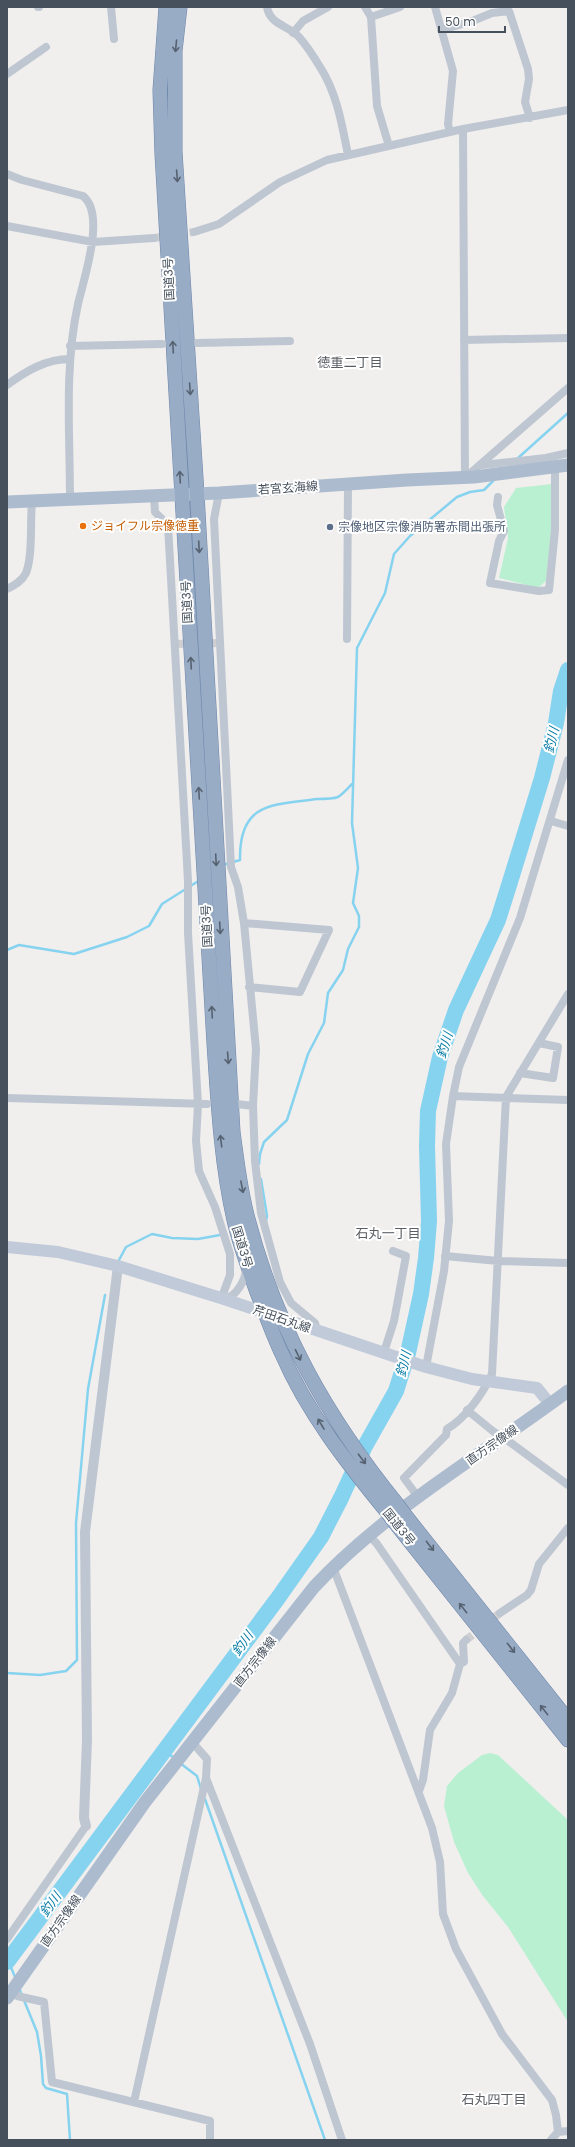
<svg xmlns="http://www.w3.org/2000/svg" width="575" height="2147" viewBox="0 0 575 2147" font-family="Poppins,'Noto Sans JP',sans-serif">
<style>
.green{fill:#baf0d2}
.lines{fill:none;stroke-linecap:round;stroke-linejoin:round}
.stream{stroke:#86d3ef;stroke-width:2.5}
.river{stroke:#86d3ef;stroke-width:16}
.minor-tunnel{stroke:#cfced1;stroke-width:8;stroke-dasharray:8 4;stroke-linecap:butt}
.trunk-casing{stroke:#6f88aa;stroke-width:15}
.minor{stroke:#bec7d1;stroke-width:8}
.tertiary{stroke:#bec7d1;stroke-width:10}
.secondary{stroke:#c0cad8;stroke-width:12}
.primary{stroke:#acbcce;stroke-width:13}
.trunk{stroke:#98acc6;stroke-width:14}
.trunk-bridge-casing{stroke:#6f88aa;stroke-width:15;stroke-linecap:butt}
.trunk-bridge{stroke:#98acc6;stroke-width:14}
.oneway{stroke:#566271}
.food-dot{fill:#e8710a;stroke:#fff;stroke-width:1.5}
.service-dot{fill:#5c6f8a;stroke:#fff;stroke-width:1.5}
.labels{text-anchor:middle;stroke-width:4;stroke-linejoin:round;paint-order:stroke}
.street-label{font-size:12px;fill:#45505c;stroke:#fff}
.food-label{font-size:12px;fill:#c56008;stroke:#fff;text-anchor:start}
.service-label{font-size:12px;fill:#4e5e75;stroke:#fff;text-anchor:start}
.neighbourhood-label{font-size:13px;fill:#5a5e63;stroke:#fff}
.water-label{font-size:13px;font-style:italic;fill:#087ca5;stroke:#fff}
</style>
<rect width="100%" height="100%" fill="#f1eeee"/>
<path class="green" d="M 552,484 L 552,526 L 546,581 L 538,588 L 499,578 L 508,538 L 504,507 L 516,488 Z
M 490,1753 L 498,1755 L 568,1820 L 568,2022 L 508,1927 L 483,1896 L 468,1873 L 454,1842 L 444,1806 L 447,1786 L 458,1773 L 482,1755 Z"/>
<g class="lines">
<path class="stream" d="M 518,458 L 568,413
M 223,865 L 240,860 C 239,802 272,805 317,799 C 323,799 333,799 338,797 C 343,794 348,788 352,784
M 7,950 L 19,945 L 74,954 L 127,937 L 149,926 L 162,904 L 200,880
M 259,1164 L 260,1154 L 264,1142 L 287,1120 L 308,1054 L 324,1023 L 328,993 L 343,970 L 348,949 L 359,927 L 359,916 L 353,903 L 358,868 L 352,823 L 357,648 L 385,593 L 394,554 L 410,536 L 457,497 L 470,492 L 484,490 L 495,479
M 261,1179 L 267,1216 L 266,1221
M 119,1260 L 126,1247 L 152,1234 L 172,1238 L 198,1239 L 220,1235
M 7,1673 L 40,1675 L 66,1671 L 77,1660 L 76,1523 L 88,1389 L 105,1295
M 164,1750 L 174,1758
M 180,1763 L 197,1776 L 201,1789
M 205,1799 L 325,2140
M 8,1960 L 15,1977
M 19,1988 L 37,2032 L 41,2056 L 43,2084 L 46,2088 L 67,2094 L 70,2140"/>
<path class="river" d="M 7,1962 L 278,1598 L 321,1537 L 341,1498 L 365,1446 L 396,1391 L 408,1353 L 421,1294 L 426,1258 L 429,1221 L 427,1146 L 428,1111 L 440,1057 L 456,1010 L 498,920 L 510,882 L 542,778 L 556,723 L 561,691 L 568,670"/>
<path class="minor-tunnel" d="M 154,238 L 194,232
M 175,644 L 220,643
M 466,1640 L 500,1613"/>
<defs>
<path id="trunk" d="M 166,7 L 160,90 L 162,154 L 214,1043 C 218,1103 221,1162 234,1220 C 240,1246 249,1270 258,1295 C 266,1315 273,1335 282,1354 C 307,1412 347,1463 387,1512
M 180,7 L 175,51 L 175,152 L 197,494 L 233,1132 C 237,1161 240,1190 248,1219 C 277,1329 326,1416 397,1504
M 405,1515 L 568,1720
M 396,1524 L 568,1740"/>
</defs>
<use href="#trunk" class="trunk-casing"/>
<path class="minor" d="M 38,7 L 39,7
M 111,7 L 114,39
M 267,7 C 270,25 288,25 299,37 C 307,46 314,57 320,67 C 337,93 342,125 348,155
M 365,7 L 371,17 L 377,106 L 389,146
M 435,7 L 453,71 L 448,124 L 450,132
M 371,17 L 400,7
M 441,30 L 470,22 L 492,13 L 509,11 L 528,69 L 529,79 L 525,102 L 530,118
M 293,33 L 303,21 L 328,7
M 7,74 L 46,47
M 463,129 L 465,478
M 7,174 L 22,180 L 83,196 C 106,214 84,278 78,304 C 64,367 70,434 70,499
M 7,226 L 93,242 L 154,238
M 194,232 L 219,224 L 280,182 L 327,160 L 463,129 L 568,110
M 464,340 L 568,338
M 197,343 L 290,341
M 70,346 L 162,344
M 7,385 C 26,371 46,359 70,359
M 482,465 L 546,458 L 568,453
M 466,477 L 568,388
M 219,493 L 214,519 L 231,867 L 238,887 L 244,923 L 256,1049 L 253,1106 L 255,1161 L 261,1213 L 280,1282 L 291,1303 L 315,1323 L 317,1331
M 154,496 L 155,512 L 168,525 L 188,881 L 188,933 L 198,1104 L 196,1141 L 199,1171 L 215,1207 L 230,1254 L 230,1275 L 223,1294 L 224,1299 C 236,1297 246,1280 246,1268
M 498,497 L 497,505 L 504,531 L 499,541 L 490,583 L 539,591 L 549,590 L 555,530 L 555,468
M 7,589 C 15,585 22,581 26,573 C 33,555 30,522 32,502
M 347,639 L 348,483
M 551,821 L 568,826
M 244,923 L 329,930 L 300,992 L 249,987
M 520,1073 L 553,1078 L 558,1047 L 539,1043
M 453,1096 L 568,1100
M 7,1098 L 207,1104
M 237,1104 L 253,1106
M 445,1256 L 498,1261 L 568,1263
M 384,1352 L 394,1321 L 406,1256 L 393,1251
M 426,1367 L 444,1271 L 449,1221 L 446,1144 L 453,1096 L 459,1067 L 520,918 L 568,760
M 467,1410 L 494,1432 L 503,1437 L 568,1485
M 418,1497 L 404,1478 L 446,1435 L 447,1429 C 466,1418 483,1393 492,1374 L 506,1097 L 568,994
M 369,1535 L 377,1544 L 460,1664 L 452,1693 L 430,1730 L 423,1780 L 419,1791
M 333,1567 L 432,1828 L 440,1862 L 443,1914 L 456,1949 L 502,2034 L 552,2100 L 556,2115 L 558,2132 L 551,2140
M 500,1613 L 527,1595 L 531,1590 L 539,1564 L 568,1528
M 460,1664 L 464,1662 L 463,1643 L 466,1640
M 206,1778 L 310,2044 L 342,2140
M 7,1939 L 86,1826
M 13,1989 L 17,1996 L 44,2002 L 52,2082 L 210,2121 L 210,2140
M 134,2102 L 206,1778 L 207,1759 L 192,1742
M 558,2132 L 568,2131"/>
<path class="tertiary" d="M 86,1826 L 84,1818 L 87,1740 L 85,1532 L 118,1266"/>
<path class="secondary" d="M 7,1247 L 58,1252 L 118,1266 L 224,1299 L 426,1367 L 472,1379 L 537,1388 L 550,1404"/>
<path class="primary" d="M 7,502 L 219,493 L 407,480 L 474,477 L 568,465
M 7,1998 L 145,1802 L 314,1587 C 387,1509 482,1455 568,1391"/>
<use href="#trunk" class="trunk"/>
<defs>
<path id="trunk-bridge" d="M 397,1504 L 405,1515
M 387,1512 L 396,1524"/>
</defs>
<use href="#trunk-bridge" class="trunk-bridge-casing"/>
<use href="#trunk-bridge" class="trunk-bridge"/>
</g>
<defs><path id="oneway-shaft" d="M-6 0H5M1.5-3L5.5 0L1.5 3" fill="none" stroke-width="1.6" stroke-linecap="round" stroke-linejoin="round"/></defs>
<g class="oneway">
<use href="#oneway-shaft" transform="translate(176 46) rotate(95)"/>
<use href="#oneway-shaft" transform="translate(177 176) rotate(86)"/>
<use href="#oneway-shaft" transform="translate(173 347) rotate(-93)"/>
<use href="#oneway-shaft" transform="translate(190 389) rotate(86)"/>
<use href="#oneway-shaft" transform="translate(180 477) rotate(-93)"/>
<use href="#oneway-shaft" transform="translate(199 547) rotate(87)"/>
<use href="#oneway-shaft" transform="translate(191 663) rotate(-93)"/>
<use href="#oneway-shaft" transform="translate(199 793) rotate(-93)"/>
<use href="#oneway-shaft" transform="translate(216 860) rotate(87)"/>
<use href="#oneway-shaft" transform="translate(220 928) rotate(87)"/>
<use href="#oneway-shaft" transform="translate(212 1012) rotate(-93)"/>
<use href="#oneway-shaft" transform="translate(228 1058) rotate(86)"/>
<use href="#oneway-shaft" transform="translate(221 1141) rotate(-97)"/>
<use href="#oneway-shaft" transform="translate(242 1187) rotate(79)"/>
<use href="#oneway-shaft" transform="translate(298 1355) rotate(64)"/>
<use href="#oneway-shaft" transform="translate(321 1424) rotate(-121)"/>
<use href="#oneway-shaft" transform="translate(362 1459) rotate(53)"/>
<use href="#oneway-shaft" transform="translate(430 1546) rotate(52)"/>
<use href="#oneway-shaft" transform="translate(463 1608) rotate(-128)"/>
<use href="#oneway-shaft" transform="translate(511 1648) rotate(52)"/>
<use href="#oneway-shaft" transform="translate(544 1710) rotate(-128)"/>
</g>
<circle class="food-dot" cx="83" cy="526" r="4"/>
<circle class="service-dot" cx="330" cy="527" r="4"/>
<g class="labels">
<g class="street-label">
<text transform="translate(169 279) rotate(-93)" y="4">国道3号</text>
<text transform="translate(288 488) rotate(-4)" y="4">若宮玄海線</text>
<text transform="translate(187 602) rotate(-93)" y="4">国道3号</text>
<text transform="translate(207 926) rotate(-93)" y="4">国道3号</text>
<text transform="translate(242 1247) rotate(73)" y="4">国道3号</text>
<text transform="translate(282 1319) rotate(19)" y="4">芹田石丸線</text>
<text transform="translate(492 1445) rotate(-35)" y="4">直方宗像線</text>
<text transform="translate(399 1527) rotate(51)" y="4">国道3号</text>
<text transform="translate(255 1662) rotate(-52)" y="4">直方宗像線</text>
<text transform="translate(61 1921) rotate(-55)" y="4">直方宗像線</text>
</g>
<g class="food-label">
<text x="91" y="530">ジョイフル宗像徳重</text>
</g>
<g class="service-label">
<text x="338" y="531">宗像地区宗像消防署赤間出張所</text>
</g>
<g class="neighbourhood-label">
<text x="350" y="367">徳重二丁目</text>
<text x="388" y="1238">石丸一丁目</text>
<text x="494" y="2104">石丸四丁目</text>
</g>
<g class="water-label">
<text transform="translate(551 740) rotate(-76)" y="5">釣川</text>
<text transform="translate(444 1045) rotate(-72)" y="5">釣川</text>
<text transform="translate(403 1364) rotate(-76)" y="5">釣川</text>
<text transform="translate(242 1643) rotate(-54)" y="5">釣川</text>
<text transform="translate(50 1904) rotate(-54)" y="5">釣川</text>
</g>
</g>
<rect width="575" height="2147" fill="none" stroke="#45505c" stroke-width="16"/>
<path d="M439 26v6h66v-6" fill="none" stroke="#45505c" stroke-width="2"/>
<text x="445" y="26" font-size="12" fill="#45505c" stroke="#ffffff" stroke-width="3" paint-order="stroke">50 m</text>
</svg>
